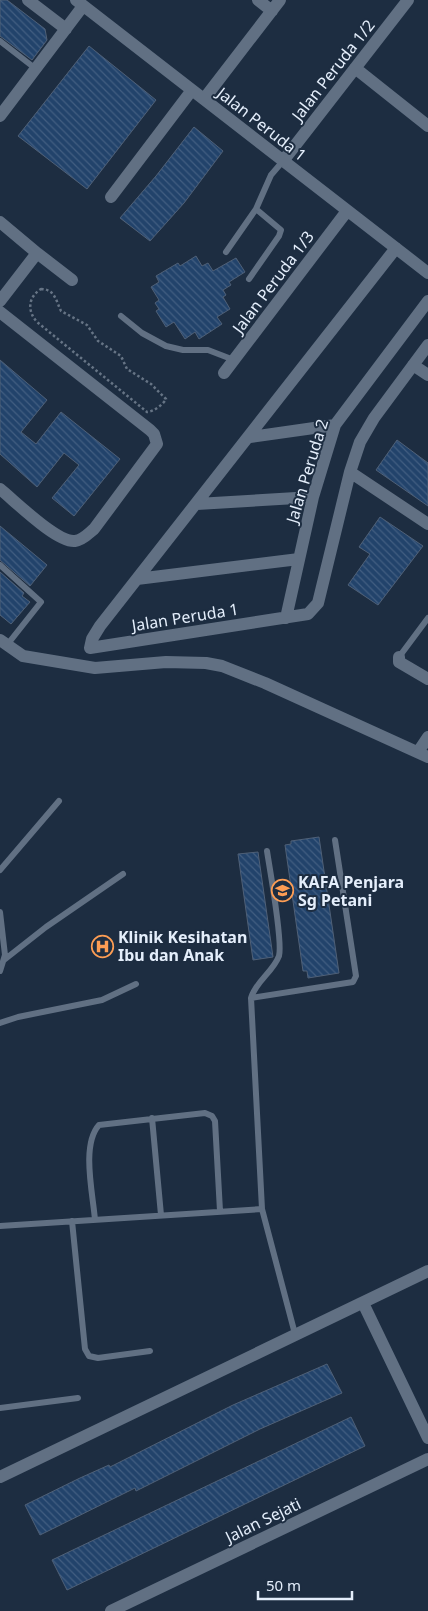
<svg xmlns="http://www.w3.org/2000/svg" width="428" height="1611" viewBox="0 0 428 1611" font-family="'Noto Sans',sans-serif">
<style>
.building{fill:url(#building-back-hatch);stroke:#4f6077}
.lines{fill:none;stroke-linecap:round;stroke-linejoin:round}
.path{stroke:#667485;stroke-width:2.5;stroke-dasharray:2.5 2.5;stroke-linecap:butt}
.service{stroke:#617083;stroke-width:6}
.minor{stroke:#617083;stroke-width:12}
.labels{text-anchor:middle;stroke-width:4;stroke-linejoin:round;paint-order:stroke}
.street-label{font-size:16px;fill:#e4eefb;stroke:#1d2d41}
.poi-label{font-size:16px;font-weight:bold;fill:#e4eefb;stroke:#1d2d41;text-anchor:start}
</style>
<defs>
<pattern id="building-back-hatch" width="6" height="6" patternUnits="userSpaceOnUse" patternTransform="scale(1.25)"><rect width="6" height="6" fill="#22436b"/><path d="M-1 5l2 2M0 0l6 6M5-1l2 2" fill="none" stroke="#425e81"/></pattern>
</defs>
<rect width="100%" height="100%" fill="#1d2d41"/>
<path class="building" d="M 0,0 L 7,0 L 45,29 L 47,40 L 32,60 L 0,36 Z
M 89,46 L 156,100 L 87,189 L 18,136 Z
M 194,127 L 223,151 L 184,203 L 150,241 L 120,218 L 156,176 Z
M 196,256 L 202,266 L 208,263 L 213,271 L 236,258 L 245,272 L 229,282 L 231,285 L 223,290 L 226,295 L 223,297 L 230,309 L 217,317 L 222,324 L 199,339 L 195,332 L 185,339 L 174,322 L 166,327 L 156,311 L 159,309 L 155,303 L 159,300 L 151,287 L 159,282 L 156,276 L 178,263 L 180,266 Z
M 0,360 L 47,400 L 21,432 L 36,444 L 61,412 L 120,459 L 74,516 L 52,498 L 79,465 L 64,453 L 37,487 L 0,454 Z
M 397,440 L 428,463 L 428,506 L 376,470 Z
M 380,517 L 423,546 L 378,605 L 348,585 L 370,554 L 359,547 Z
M 0,526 L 47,565 L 30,586 L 0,560 Z
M 0,572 L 24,593 L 22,596 L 30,602 L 11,624 L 0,615 Z
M 319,837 L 339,973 L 308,978 L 307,971 L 303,971 L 285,845 L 291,844 L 291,841 Z
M 258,852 L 273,957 L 253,960 L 238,854 Z
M 327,1364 L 342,1393 L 260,1429 L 136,1491 L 135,1488 L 40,1535 L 25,1505 L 80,1478 L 109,1465 L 110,1467 L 233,1405 Z
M 351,1417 L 365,1446 L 67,1590 L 52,1560 Z"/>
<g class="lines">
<path class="path" d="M 41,289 C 55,289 56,301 61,311 L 87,325 L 98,341 L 121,356 L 127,369 L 151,384 L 166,399 C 164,404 153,412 147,412 L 37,322 C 27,311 28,297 41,289 Z"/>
<path class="service" d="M 0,41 L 36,69
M 226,252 L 256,209 L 271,175 L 283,161
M 249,279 L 279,236 L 281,230 L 256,209
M 121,316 L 142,333 L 166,346 L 183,350 L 208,350 L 234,360
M 0,565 L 41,602 L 7,645
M 399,657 L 428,618
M 267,851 C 270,871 283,941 279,956 C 273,972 256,981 251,998 L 262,1209 L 295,1334
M 0,870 L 59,801
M 0,912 L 5,955 L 0,971
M 4,960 L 46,927 L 123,874
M 251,998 L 353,982 L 356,976 L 335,840
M 0,1023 L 18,1017 L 102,1000 L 136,984
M 152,1118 L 161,1215
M 95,1220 C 93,1194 81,1145 99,1125 L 205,1113 L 212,1116 L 215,1121 L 220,1211
M 72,1221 L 85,1349 L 89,1356 L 98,1358 L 150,1351
M 0,1226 L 262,1209
M 0,1408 L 78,1398"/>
<path class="minor" d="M 28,0 L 66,29
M 76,0 L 428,273
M 258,0 L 272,11
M 355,68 L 428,126
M 204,99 L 280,0
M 0,116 L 83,6
M 283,161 L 408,0
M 111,197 L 192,90
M 0,222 L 37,253 L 0,301
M 396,248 L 100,626 L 92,639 L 90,648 L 308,614 L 318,603 L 350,472 L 360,442 L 374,418 L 428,345
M 37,253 L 72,280
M 0,312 L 150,430 L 154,434 L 157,444 L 94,529 C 89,533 83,540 75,541 C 57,543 15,501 0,489
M 413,365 L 428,375
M 224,373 L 347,211
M 250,437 L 335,425
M 350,472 L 428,524
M 197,504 L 313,497
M 137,579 L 299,559
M 286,618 L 313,497 L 335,425 L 428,301
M 0,640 L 23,656 L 95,668 L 166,662 L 206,663 L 222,666 L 265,683 L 428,757
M 399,657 L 399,662 L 428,679
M 418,752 L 428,737
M 363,1303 L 428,1438
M 0,1477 L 428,1271
M 111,1611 L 428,1459"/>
</g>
<defs>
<symbol id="school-ring" viewBox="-11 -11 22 22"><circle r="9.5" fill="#1d2d41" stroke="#fd9d54" stroke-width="1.5"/><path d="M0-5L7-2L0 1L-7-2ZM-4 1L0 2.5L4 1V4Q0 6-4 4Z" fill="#fd9d54"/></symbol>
<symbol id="hospital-ring" viewBox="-11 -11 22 22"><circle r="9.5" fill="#1d2d41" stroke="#fd9d54" stroke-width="1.5"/><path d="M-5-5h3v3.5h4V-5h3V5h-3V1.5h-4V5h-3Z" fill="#fd9d54"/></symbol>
</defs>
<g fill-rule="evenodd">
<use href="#school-ring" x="270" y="878" width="25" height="25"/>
<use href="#hospital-ring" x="90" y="934" width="25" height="25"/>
</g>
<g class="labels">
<g class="street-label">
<text transform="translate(333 70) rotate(-52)" y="6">Jalan Peruda 1/2</text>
<text transform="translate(262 124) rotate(38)" y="6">Jalan Peruda 1</text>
<text transform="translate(273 282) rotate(-53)" y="6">Jalan Peruda 1/3</text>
<text transform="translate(307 471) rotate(-73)" y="6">Jalan Peruda 2</text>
<text transform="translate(185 617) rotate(-9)" y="6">Jalan Peruda 1</text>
<text transform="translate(263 1520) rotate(-26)" y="6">Jalan Sejati</text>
</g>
<g class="poi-label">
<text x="298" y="888">KAFA Penjara<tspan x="298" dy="18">Sg Petani</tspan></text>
<text x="118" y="943">Klinik Kesihatan<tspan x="118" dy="18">Ibu dan Anak</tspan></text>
</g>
</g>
<path d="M258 1591v8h94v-8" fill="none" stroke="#e4eefb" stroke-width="2.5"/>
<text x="266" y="1591" font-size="15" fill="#e4eefb" stroke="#1d2d41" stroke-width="4" paint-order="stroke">50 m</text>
</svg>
